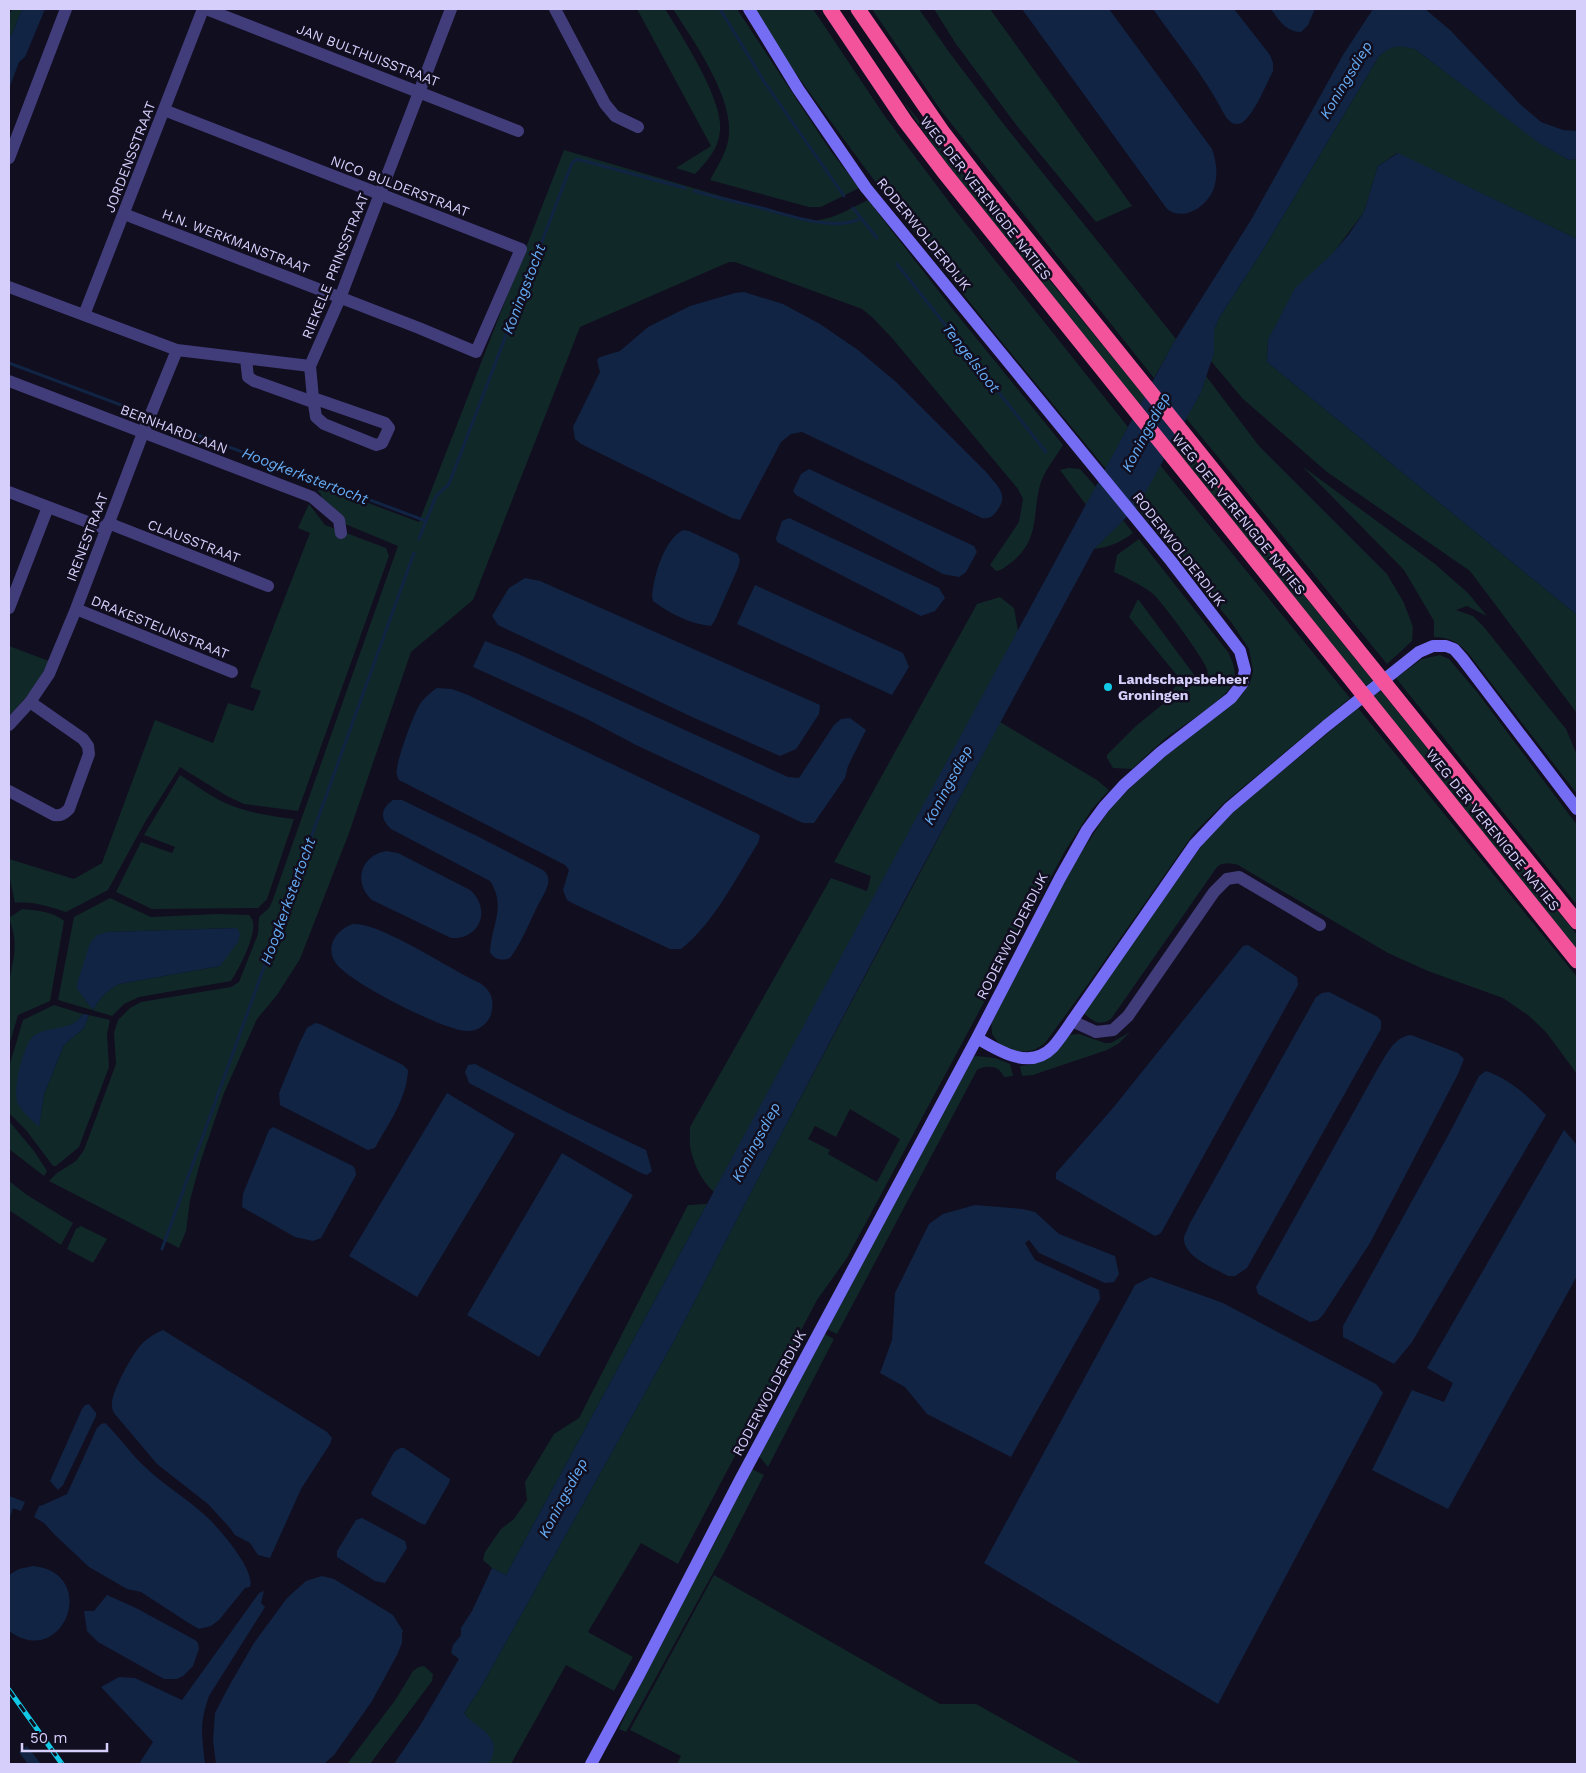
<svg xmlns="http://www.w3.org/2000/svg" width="1586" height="1773" viewBox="0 0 1586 1773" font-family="'Work Sans',sans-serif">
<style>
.green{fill:#112828;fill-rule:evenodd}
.water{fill:#112444}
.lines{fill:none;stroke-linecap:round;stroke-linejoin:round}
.stream{stroke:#112444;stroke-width:3}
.street{stroke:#413c7a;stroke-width:12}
.secondary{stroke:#756df4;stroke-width:12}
.highway{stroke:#f2539a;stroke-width:15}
.rail-casing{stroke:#11c9e6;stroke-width:5}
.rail{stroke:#110e1f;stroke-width:3;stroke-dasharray:9;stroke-linecap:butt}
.poi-dot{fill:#11c9e6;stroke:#110e1f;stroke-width:2}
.labels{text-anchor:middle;stroke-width:5;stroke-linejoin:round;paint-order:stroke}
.street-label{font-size:14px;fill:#d6cffc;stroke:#110e1f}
.poi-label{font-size:14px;font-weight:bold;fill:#d6cffc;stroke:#110e1f;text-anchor:start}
.water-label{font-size:15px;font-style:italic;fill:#65acf4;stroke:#110e1f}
</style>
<rect width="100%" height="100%" fill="#110e1f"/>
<path class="green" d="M 12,9 L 22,9 L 12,34 L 9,36 L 9,16 Z
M 637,9 L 665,9 C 682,36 724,101 720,131 C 718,150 707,161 695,174 L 676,168 L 711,146 Z
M 673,9 L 737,9 L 830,150 L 859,188 L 821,207 L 809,207 L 710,180 C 718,165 728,151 729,134 C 732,95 693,40 673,9 Z
M 754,9 L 813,9 L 884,115 L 955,210 L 1128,427 L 1106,469 C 1023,368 940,268 862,164 C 825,113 786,63 754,9 Z
M 872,9 L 919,9 L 949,52 L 1002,122 L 1176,339 L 1154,378 L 942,112 Z
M 934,9 L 990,9 L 1132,206 L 1096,222 L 1017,126 L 956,44 Z
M 1401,45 L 1415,49 L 1540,143 L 1569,160 L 1577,159 L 1577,239 L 1397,153 L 1378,166 L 1364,212 L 1268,340 L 1267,362 L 1577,615 L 1577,711 L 1576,712 L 1470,571 L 1327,472 L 1243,399 L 1211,361 L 1214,353 L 1214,330 L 1219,318 L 1261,253 L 1379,56 L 1389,48 Z
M 903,101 L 1145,397 L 1139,406 L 937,151 Z
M 564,150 L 806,221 C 829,222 847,210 868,200 L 955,312 L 1063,445 C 1056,457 1044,471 1040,485 C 1032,516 1040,539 1012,562 C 1006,566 1003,570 996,571 L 990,565 L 1019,522 L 1023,499 L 1018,489 L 892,338 L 872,317 L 862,309 L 735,262 L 729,262 L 580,327 L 473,600 L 411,652 L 349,833 L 300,959 L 277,995 L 257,1019 L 224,1093 L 201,1160 L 190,1200 L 186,1231 L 179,1248 L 49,1181 L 57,1173 L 76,1161 L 84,1150 L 116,1064 L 114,1033 L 118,1020 L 130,1008 L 141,1002 L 231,987 L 239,982 L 258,934 L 259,917 L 269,908 L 272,902 L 398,546 L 345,524 L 330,515 L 320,493 L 318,492 L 320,485 L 419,522 Z
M 1206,376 L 1259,446 L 1387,574 L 1404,603 L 1413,627 L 1412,641 L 1387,664 L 1186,418 L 1201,392 Z
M 1176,436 L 1373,681 L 1365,686 L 1171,445 Z
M 1160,465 L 1350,698 L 1225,802 L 1194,833 L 1086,987 L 1045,1043 C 1029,1056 1021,1051 1002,1048 L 992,1034 L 991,1018 L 1073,865 L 1105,816 L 1115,803 L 1156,763 L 1241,696 L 1250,683 L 1253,671 L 1249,649 L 1231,622 L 1136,507 Z
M 1302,466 L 1435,564 L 1468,593 L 1487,616 L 1467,606 L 1456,610 L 1473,616 L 1483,626 L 1566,729 L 1577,755 L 1577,794 L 1468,653 C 1458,642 1449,637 1434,637 L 1434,621 L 1404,570 Z
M 1069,468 L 1080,469 L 1096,487 L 1086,505 L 1060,470 Z
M 309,504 L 325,525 L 386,548 L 389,556 L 298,811 L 244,804 L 227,796 L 180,767 L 145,822 L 108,890 L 66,912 C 49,907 33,901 15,903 L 9,874 L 9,859 L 74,879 L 102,863 L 155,720 L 213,743 L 228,703 L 253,711 L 261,691 L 250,687 L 310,533 L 298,528 Z
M 1123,520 L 1133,533 C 1121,542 1110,547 1094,549 Z
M 1139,539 L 1228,652 C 1233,662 1238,673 1232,685 C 1224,700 1182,726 1166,738 C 1154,748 1143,759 1132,769 L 1113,768 L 1107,758 L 1107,755 L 1136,726 L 1163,704 L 1180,679 L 1129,617 L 1138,599 L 1203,687 C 1206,682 1209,676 1207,669 C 1204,659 1161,600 1152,593 C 1140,584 1127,578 1114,572 L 1117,555 Z
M 1000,597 L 1014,608 L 1018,631 L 714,1192 C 703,1183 694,1165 691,1151 C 689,1143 690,1134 690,1127 L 831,878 L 867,891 L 871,876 L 834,862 L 977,604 Z
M 9,646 L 49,661 C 39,683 25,699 9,716 Z
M 1440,655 L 1449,659 L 1477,692 L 1577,825 L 1577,905 L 1396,678 L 1422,659 Z
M 1381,691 L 1577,935 L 1577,950 L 1373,696 Z
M 1358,708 L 1577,977 L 1577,1074 L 1546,1032 L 1528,1015 L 1503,998 L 1428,971 L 1388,953 L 1238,865 C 1230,863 1223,862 1217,867 L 1111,1019 C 1098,1027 1094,1021 1083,1013 L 1205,841 L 1233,812 Z
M 1000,722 L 1097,780 L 1109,790 L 1092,809 L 1065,851 L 847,1258 L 817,1300 L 678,1564 L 641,1543 L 588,1632 L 633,1657 L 614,1691 L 566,1665 L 511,1764 L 486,1764 L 489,1762 L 492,1740 C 484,1730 471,1724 464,1713 L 481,1687 L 675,1339 L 777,1142 ZM 850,1109 L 900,1139 L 877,1182 L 828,1154 L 830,1150 L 808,1139 L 815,1126 L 836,1137 Z
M 180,775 C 193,783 206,793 219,800 C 243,812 268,816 294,819 L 267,899 L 258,908 L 152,909 L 116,892 L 141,842 L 172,853 L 175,847 L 144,835 Z
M 110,898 L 151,917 L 218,914 L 249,915 C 250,916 253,920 253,922 C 256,936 239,969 231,981 L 139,997 L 124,1004 L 112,1016 L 58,1000 L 74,917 ZM 236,928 L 220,966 L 119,984 C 107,990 99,999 93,1010 L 77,988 L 77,984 L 107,932 Z
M 22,909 C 35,910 55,912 64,921 L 50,1001 L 18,1015 L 9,1046 C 9,1027 7,1006 9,987 C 12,958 20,948 9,918 Z
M 54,1005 L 83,1014 C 73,1029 60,1028 44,1031 L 18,1103 L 39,1126 L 44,1094 L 64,1045 L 84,1028 L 89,1015 L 110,1020 L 107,1034 L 109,1067 L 79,1147 L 56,1166 L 53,1166 L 26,1130 L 9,1113 L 9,1067 L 23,1020 Z
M 1130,1032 L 1118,1044 L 1107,1050 L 1033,1075 L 1022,1076 L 1020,1066 L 1030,1065 L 1039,1062 L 1068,1035 L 1079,1034 L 1105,1043 L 1111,1043 Z
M 976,1056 L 995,1058 L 1010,1064 L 1013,1076 L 1004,1077 C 999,1065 987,1065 977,1070 L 837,1334 L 825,1328 L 968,1058 Z
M 9,1121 L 34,1151 L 47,1171 L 44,1176 L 9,1149 Z
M 9,1181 L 27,1195 L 73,1223 L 61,1245 L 9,1210 Z
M 707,1204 L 506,1575 L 492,1568 L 483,1560 L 485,1552 L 501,1529 L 514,1519 L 527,1500 L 525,1482 L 554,1434 L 579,1418 L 688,1205 Z
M 81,1226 L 107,1239 L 93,1263 L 67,1249 L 76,1229 Z
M 823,1333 L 834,1339 L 768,1467 L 759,1456 Z
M 752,1469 L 764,1475 L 724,1553 L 626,1732 L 619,1729 L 651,1658 L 713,1546 Z
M 714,1575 L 940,1704 L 976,1704 L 1083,1764 L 677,1764 L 681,1756 L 630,1730 Z
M 424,1666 L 433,1674 L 432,1681 L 370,1764 L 347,1764 L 396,1699 L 413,1671 L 419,1667 Z"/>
<path class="water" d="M 22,9 L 45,9 L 25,57 L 19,62 L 9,89 L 9,36 L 12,34 Z
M 1022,9 L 1109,9 L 1212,149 C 1216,161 1218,172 1215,184 C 1211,204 1185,223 1167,209 Z
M 1153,9 L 1234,9 L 1270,55 L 1273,63 L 1273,71 C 1267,82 1251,123 1238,124 C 1230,125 1225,116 1222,110 C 1203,74 1176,42 1153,9 Z
M 1271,9 L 1315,9 L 1308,25 L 1301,32 C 1286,32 1278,19 1271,9 Z
M 1373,9 L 1425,9 L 1450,30 L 1520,104 L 1541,122 L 1563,130 L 1577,131 L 1577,159 L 1569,160 L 1539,143 L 1415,49 C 1398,45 1393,45 1379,56 L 1261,253 L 1219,318 L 1214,330 L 1214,353 L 1201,392 L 1138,506 L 1094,549 L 911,888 L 777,1142 L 675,1339 L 481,1687 L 464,1713 C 473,1727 499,1733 493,1754 C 492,1759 490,1762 486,1764 L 394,1764 L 421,1724 L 459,1659 L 451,1653 L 453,1645 L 461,1635 L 461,1628 L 472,1611 L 492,1568 L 506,1575 L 1174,342 L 1251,220 L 1343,55 Z
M 1398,153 L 1577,239 L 1577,615 L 1267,362 L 1268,340 L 1295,288 L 1332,254 L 1349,234 L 1364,212 L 1378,166 Z
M 744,292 L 783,304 L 820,324 L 858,350 L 895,381 L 987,473 C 998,487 1010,495 996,512 C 992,517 989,519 982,518 L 802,432 L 791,434 L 781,442 L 740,520 L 732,518 L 581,444 L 575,439 L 573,427 L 600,372 L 597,360 L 600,357 L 620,351 L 648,327 L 690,306 L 735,293 Z
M 809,469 L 974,546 L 977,552 L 966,572 L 959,577 L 943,574 L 796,495 L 793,491 L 801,474 Z
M 789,518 L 939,588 L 945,598 L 935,611 L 921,616 L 777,542 L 776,538 L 782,521 Z
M 683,530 L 689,531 L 738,554 L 740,560 L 738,568 L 715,620 L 711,626 C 690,624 669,613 653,601 L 652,596 C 654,575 664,540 683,530 Z
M 525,578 L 540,581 L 820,705 L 819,714 L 796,749 L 780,756 L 692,717 L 498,625 L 492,616 L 509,588 Z
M 755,585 L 903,653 L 909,667 L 892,695 L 737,624 Z
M 485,641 L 516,653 L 788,777 L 799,778 L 834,725 L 841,719 L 850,718 L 866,730 L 848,766 L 845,778 L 814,823 L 803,823 L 636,745 L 585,718 L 473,667 Z
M 437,688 L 452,689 L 468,695 L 758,834 L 760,836 L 758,843 C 736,878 714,923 681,949 L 670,949 L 572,903 L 567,900 L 563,890 L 569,870 L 565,865 L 399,780 C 397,776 396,773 397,768 C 399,755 413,715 420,704 C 424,698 431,692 437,688 Z
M 393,800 L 402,800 L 477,836 L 543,870 C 548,874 549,878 548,884 C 546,892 540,901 536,909 C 528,926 521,943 510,958 C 502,961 494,960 490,952 C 491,925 507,907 490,881 L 391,829 C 380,819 380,809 393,800 Z
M 386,851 L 398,853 L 470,890 C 492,909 480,940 451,938 L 372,900 C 353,883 360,856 386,851 Z
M 353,924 C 380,922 451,970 480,983 C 489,989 494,997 492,1009 C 491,1022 479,1032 466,1031 C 443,1030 346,981 335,962 C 325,946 337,929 353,924 Z
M 237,928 L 240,934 L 238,942 L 220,966 L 119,984 C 107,990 99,999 93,1010 L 77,989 L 77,984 L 90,943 L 97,935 L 107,932 Z
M 1248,945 L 1297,977 L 1298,985 L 1161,1233 L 1155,1236 L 1056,1179 L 1056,1173 L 1113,1108 L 1243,946 Z
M 1329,992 L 1378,1017 L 1381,1021 L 1381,1029 L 1247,1268 L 1235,1276 L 1228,1276 C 1214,1268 1182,1256 1184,1237 C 1185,1233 1188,1229 1189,1225 L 1316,997 L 1322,993 Z
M 83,1014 L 89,1015 L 84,1028 L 64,1045 L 44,1094 L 39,1127 C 32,1120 23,1113 18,1104 C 12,1092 23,1042 35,1035 C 53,1024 70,1033 83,1014 Z
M 315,1023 L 320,1024 L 403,1065 L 408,1070 C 407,1099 388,1124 375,1148 L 368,1150 L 280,1105 L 279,1093 L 300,1042 L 307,1028 Z
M 1411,1035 L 1458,1053 L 1464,1059 L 1458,1074 L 1370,1243 L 1323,1315 L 1318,1320 L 1310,1322 L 1258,1294 L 1256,1287 L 1377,1070 C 1386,1056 1393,1037 1411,1035 Z
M 475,1064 L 566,1112 L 646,1150 L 652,1171 L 647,1175 L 641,1173 L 469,1083 L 465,1072 L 468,1065 Z
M 1486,1071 C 1511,1080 1528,1096 1546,1115 L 1412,1342 L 1394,1364 L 1343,1337 L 1343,1326 L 1450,1132 L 1479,1076 Z
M 447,1093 L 515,1134 L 417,1297 L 349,1256 Z
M 273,1127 L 353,1166 L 355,1169 L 356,1175 L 321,1238 L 313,1241 L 295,1237 L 242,1207 L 243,1194 L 269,1130 Z
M 1564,1130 L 1577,1145 L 1577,1276 L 1448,1509 L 1372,1470 L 1412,1390 L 1444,1402 L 1453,1383 L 1427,1368 Z
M 562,1153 L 633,1195 L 539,1357 L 467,1315 Z
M 975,1205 L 1023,1209 L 1035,1212 L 1059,1234 L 1115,1256 L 1119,1274 L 1114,1282 L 1105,1283 L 1039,1253 L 1029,1240 L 1025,1243 L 1035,1260 L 1099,1290 L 1100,1299 L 1011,1457 L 927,1414 L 905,1387 L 880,1373 L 892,1340 L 895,1293 L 929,1224 L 943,1214 Z
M 1151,1277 L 1223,1303 L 1376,1384 L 1383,1393 L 1218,1704 L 984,1563 L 1135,1285 Z
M 163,1330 L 327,1432 L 332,1438 L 330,1444 L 301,1489 L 270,1558 L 258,1555 L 250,1543 L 235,1535 L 230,1528 L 208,1504 L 157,1464 L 114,1413 C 113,1411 112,1409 112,1406 C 110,1394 132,1355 140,1346 C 146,1339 154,1334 163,1330 Z
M 89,1404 L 96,1413 L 96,1416 L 63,1485 L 58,1490 L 50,1481 L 82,1409 L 85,1405 Z
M 105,1423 C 119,1436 130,1453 144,1466 C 163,1485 187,1498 207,1517 C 219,1528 256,1571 250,1587 L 245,1588 L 219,1620 L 211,1626 L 199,1629 L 187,1622 L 141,1592 L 127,1589 L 89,1567 L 55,1535 L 44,1523 L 34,1517 L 39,1506 L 43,1505 L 67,1494 L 97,1428 L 101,1424 Z
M 400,1448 L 404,1448 L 450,1479 L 449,1483 L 425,1525 L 420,1523 L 373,1496 L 371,1493 L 394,1452 Z
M 9,1496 L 25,1502 L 21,1511 L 13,1508 L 9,1521 Z
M 362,1518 L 405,1541 L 407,1548 L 385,1583 L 375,1581 L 337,1557 L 337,1551 L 356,1520 Z
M 33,1566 C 101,1573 63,1671 9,1631 L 9,1575 L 19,1569 Z
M 322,1576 L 334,1579 L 393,1615 L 403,1631 L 402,1633 L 402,1643 L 397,1655 L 372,1701 L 334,1755 L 324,1764 L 216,1764 L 213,1741 L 215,1713 L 229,1686 L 254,1643 L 287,1598 L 306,1581 Z
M 264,1591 L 261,1603 L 265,1607 L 209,1696 C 199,1724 202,1735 205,1764 L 139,1764 L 153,1742 L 101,1687 L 119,1677 L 135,1678 L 182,1700 L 259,1593 Z
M 107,1595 L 136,1608 L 195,1640 L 198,1643 L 199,1649 L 193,1666 L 183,1676 L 177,1679 L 164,1679 L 98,1642 L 87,1631 L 84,1611 L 94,1611 Z
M 27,1746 L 41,1764 L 28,1764 L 19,1752 Z"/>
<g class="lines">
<path class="stream" d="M 720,9 L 765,83 L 844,196
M 694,191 C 715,197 737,202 758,207 C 785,214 836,233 861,218
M 853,208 L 877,238
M 897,264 L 1046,452
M 9,363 L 137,411
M 168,424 L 426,521 L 419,539
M 426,521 L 436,496 L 449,484 L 572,163 L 577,159 L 685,188
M 162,1249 L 414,553"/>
<path class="street" d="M 206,9 L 518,131
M 555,9 L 605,104 L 615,116 L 638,127
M 9,158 L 66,9
M 124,214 L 419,328 L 476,352 L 521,249 L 164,110
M 9,287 L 177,350 L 310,366
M 84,315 L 203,9
M 246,359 L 248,377 L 254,381 L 313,402
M 9,381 L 312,497 L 339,520 L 341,533
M 313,398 L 316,417 L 324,424 L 376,445 L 382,443 L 389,428 L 385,423 L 313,398 L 310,366 L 340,298 L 451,9
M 9,492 L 106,529
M 108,523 L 268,586
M 9,608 L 48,507
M 76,609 L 232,672
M 9,725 L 30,702 L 49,674 L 76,609 L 143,433 L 177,350
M 9,791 L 54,815 C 61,816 64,814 69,809 L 89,754 L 88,746 L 83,739 L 30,702
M 1072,1021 L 1096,1032 L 1113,1030 L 1128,1016 L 1214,892 L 1227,879 L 1239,877 L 1320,925"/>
<path class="secondary" d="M 977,1038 C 999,1051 1030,1071 1053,1047 C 1060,1039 1066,1030 1072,1021 L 1195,844 L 1229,808 L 1326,726 L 1419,652 L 1433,646 L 1446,646 L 1454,649 L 1462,658 L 1577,809
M 591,1764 L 639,1675 L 740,1480 L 977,1038 L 1060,878 L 1087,830 L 1104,807 L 1124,785 L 1161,752 L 1231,698 L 1242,684 L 1245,670 L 1240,651 L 1171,561 L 866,188 L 798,89 L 749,9"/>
<path class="highway" d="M 830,9 L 905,121 L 943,171 L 1577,961
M 858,9 L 942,131 L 979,179 L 1577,922"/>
<defs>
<path id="rail" d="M 9,1690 L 62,1764"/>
</defs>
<use href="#rail" class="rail-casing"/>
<use href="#rail" class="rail"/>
</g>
<circle class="poi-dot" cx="1108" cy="687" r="5"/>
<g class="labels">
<g class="street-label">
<text transform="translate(368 55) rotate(21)" y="5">JAN BULTHUISSTRAAT</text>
<text transform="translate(130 157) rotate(-69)" y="5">JORDENSSTRAAT</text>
<text transform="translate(400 186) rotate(21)" y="5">NICO BULDERSTRAAT</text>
<text transform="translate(986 198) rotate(52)" y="5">WEG DER VERENIGDE NATIES</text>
<text transform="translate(924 234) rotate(51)" y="5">RODERWOLDERDIJK</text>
<text transform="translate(236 241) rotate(21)" y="5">H.N. WERKMANSTRAAT</text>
<text transform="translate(335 266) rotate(-68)" y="5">RIEKELE PRINSSTRAAT</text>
<text transform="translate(174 429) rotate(21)" y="5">BERNHARDLAAN</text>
<text transform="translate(1239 514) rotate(51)" y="5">WEG DER VERENIGDE NATIES</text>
<text transform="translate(87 537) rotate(-69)" y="5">IRENESTRAAT</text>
<text transform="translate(194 541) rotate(21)" y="5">CLAUSSTRAAT</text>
<text transform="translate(1179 549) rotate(52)" y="5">RODERWOLDERDIJK</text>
<text transform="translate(160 627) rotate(22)" y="5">DRAKESTEIJNSTRAAT</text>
<text transform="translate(1493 830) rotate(51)" y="5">WEG DER VERENIGDE NATIES</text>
<text transform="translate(1012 936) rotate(-63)" y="5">RODERWOLDERDIJK</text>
<text transform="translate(769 1393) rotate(-62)" y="5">RODERWOLDERDIJK</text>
</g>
<g class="poi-label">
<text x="1118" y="684">Landschapsbeheer<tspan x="1118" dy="16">Groningen</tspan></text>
</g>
<g class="water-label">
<text transform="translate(1346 80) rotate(-59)" y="5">Koningsdiep</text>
<text transform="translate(524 289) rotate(-69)" y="5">Koningstocht</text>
<text transform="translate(971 358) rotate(52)" y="5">Tengelsloot</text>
<text transform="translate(1146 432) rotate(-62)" y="5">Koningsdiep</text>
<text transform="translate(305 476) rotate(21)" y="5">Hoogkerkstertocht</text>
<text transform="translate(948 785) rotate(-62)" y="5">Koningsdiep</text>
<text transform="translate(288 901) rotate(-70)" y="5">Hoogkerkstertocht</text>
<text transform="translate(756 1142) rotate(-62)" y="5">Koningsdiep</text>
<text transform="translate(563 1498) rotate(-62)" y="5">Koningsdiep</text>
</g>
</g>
<rect width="1586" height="1773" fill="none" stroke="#d6cffc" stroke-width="20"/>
<path d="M22 1743v8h85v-8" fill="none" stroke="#d6cffc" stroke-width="2.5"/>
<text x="30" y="1743" font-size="15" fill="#d6cffc" stroke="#110e1f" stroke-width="4" paint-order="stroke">50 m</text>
</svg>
